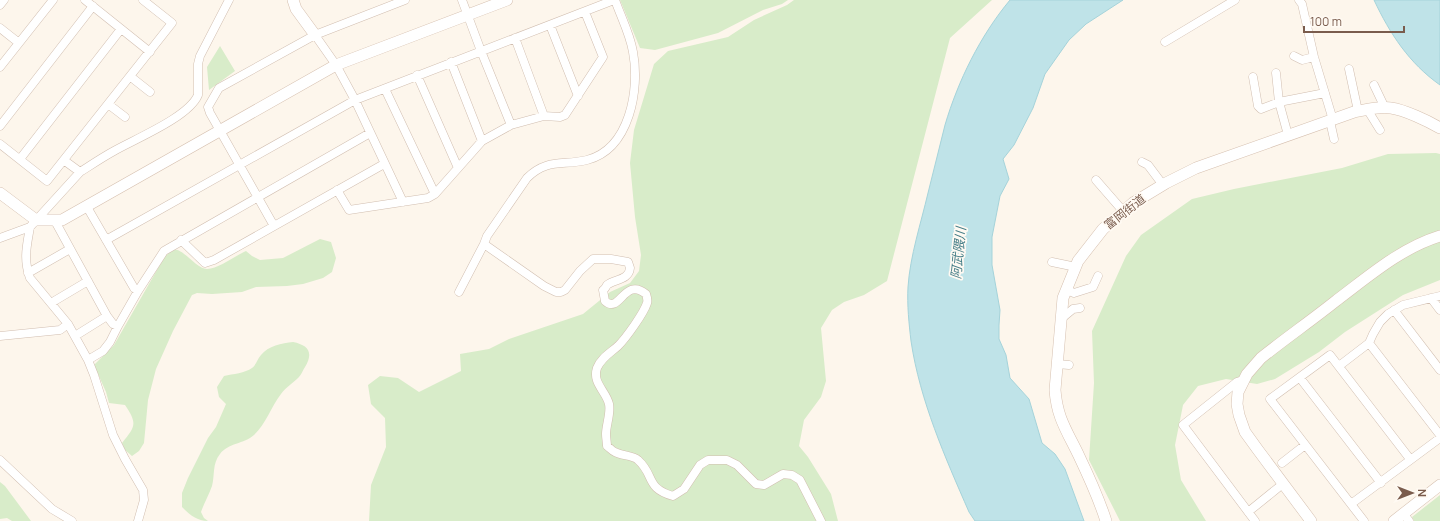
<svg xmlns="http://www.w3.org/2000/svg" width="1440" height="521" viewBox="0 0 1440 521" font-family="Manrope,'Noto Sans JP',sans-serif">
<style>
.green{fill:#d8ecc9}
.water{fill:#bfe3e8;stroke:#a5d3da}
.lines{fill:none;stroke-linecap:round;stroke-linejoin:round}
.street-casing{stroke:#d1beb0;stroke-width:9}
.secondary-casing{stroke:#d6c0b0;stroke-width:12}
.street{stroke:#fff;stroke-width:8}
.secondary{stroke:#fff;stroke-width:11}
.labels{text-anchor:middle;stroke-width:3.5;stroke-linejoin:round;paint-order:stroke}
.street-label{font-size:12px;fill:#7a5c4d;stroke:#fffaf3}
.water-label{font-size:13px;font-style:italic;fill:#437c86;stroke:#fffaf3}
</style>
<rect width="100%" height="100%" fill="#fdf6ec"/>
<path class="green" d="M 620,0 L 788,0 L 782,4 L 763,10 L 718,33 L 655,50 L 640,48 Z
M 794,0 L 992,0 L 950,38 L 887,281 L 864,295 L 844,302 L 832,310 L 821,328 L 826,381 L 821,397 L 804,420 L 799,446 L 808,457 L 831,494 L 838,521 L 369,521 L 371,485 L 386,447 L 385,418 L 371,404 L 368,385 L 380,376 L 398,378 L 419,392 L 461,371 L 460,354 L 489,349 L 509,339 L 583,314 L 610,292 L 630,283 L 639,271 L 641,255 L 635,217 L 630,163 L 634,130 L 654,64 L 668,51 L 728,37 L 754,20 L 787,5 Z
M 220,46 L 235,71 L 209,90 L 207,67 Z
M 1436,153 L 1440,154 L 1440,280 L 1403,295 L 1345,332 L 1319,352 L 1275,379 L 1257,384 L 1226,379 L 1198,386 L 1183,405 L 1175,445 L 1181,480 L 1206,521 L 1120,521 L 1089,460 L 1094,383 L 1092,331 L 1126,256 L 1141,235 L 1192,199 L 1234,189 L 1342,168 L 1388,154 Z
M 320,239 L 331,242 L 336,258 L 332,272 L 323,278 L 303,284 L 287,286 L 256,287 L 242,292 L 212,294 L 197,293 L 192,295 L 173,331 L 156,369 L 148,400 L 144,443 L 139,451 L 132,456 L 125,450 L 122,443 C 135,427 138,424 125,405 L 109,403 L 106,392 L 94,365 L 114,345 L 165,256 C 167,255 170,252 172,250 C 182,246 196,269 207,269 C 218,269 235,256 246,251 L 252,256 L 260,260 L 283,258 Z
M 293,342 C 308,345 314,352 305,367 C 303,370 301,375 299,377 C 293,383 286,387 281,394 C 271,407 266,424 254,435 C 244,444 228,443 220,454 C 212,464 215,475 212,486 C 209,495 204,503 201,512 L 204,518 L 208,521 C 197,521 190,515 182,507 L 182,493 L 188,478 L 208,438 L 216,427 L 226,404 L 219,397 L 217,387 L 224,376 C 233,374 245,373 252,368 C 257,364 257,359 261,355 C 268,346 282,343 293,342 Z
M 0,482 L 5,486 L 31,521 L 12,521 L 7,518 L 0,519 Z
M 1440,495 L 1440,521 L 1414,521 L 1412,517 Z"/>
<path class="water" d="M 1010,0 L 1123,0 L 1086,24 L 1069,40 L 1045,74 L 1033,108 L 1014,145 L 1003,159 L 1009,179 L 1000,196 L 992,237 L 992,265 L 1000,310 L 999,325 L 999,339 L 1006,355 L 1010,378 L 1029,399 L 1042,443 L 1055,454 L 1065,469 L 1084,521 L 975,521 L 969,512 C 945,457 920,401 911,341 C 909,324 907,305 908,287 C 910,256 921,223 928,193 C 934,170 939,148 945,125 C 958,81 980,36 1010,0 Z
M 1374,0 L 1440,0 L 1440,85 C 1409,63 1390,34 1374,0 Z"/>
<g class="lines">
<defs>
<path id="street" d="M 85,0 L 150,52
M 462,0 L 481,51 L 511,125
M 615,0 C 621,17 630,34 633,52 C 640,89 630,149 587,160 C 563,166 547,158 527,178 L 487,236 L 484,244 L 544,286 L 556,292 L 561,292 L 565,290 L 580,271 L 593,259 L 611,259 L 628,262 L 630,268 C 629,280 615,279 607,285 C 606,287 605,289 603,290 L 605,301 C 620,315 624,276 646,294 C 647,297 648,300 647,303 C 644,313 626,338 618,346 C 610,353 601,358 597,368 C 592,383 606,391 609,404 C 611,413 606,425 606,434 C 606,438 607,443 607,446 C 610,448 612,451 615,452 C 622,456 633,455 638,460 C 655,475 645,488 673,496 L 684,489 L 700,465 L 708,460 L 727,460 L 737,465 L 756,484 L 764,485 L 783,474 L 792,475 L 800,480 L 821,521
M 1299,0 L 1302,4 L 1314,57 L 1333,120
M 0,5 L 4,0
M 550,25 L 578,96
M 0,28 L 19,43
M 315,35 L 336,65 L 355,100 L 403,202
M 515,38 L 544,116
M 1165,42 L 1235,0
M 1294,56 L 1302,60 L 1314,57
M 451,62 L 482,141
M 0,67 L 53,0
M 1349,69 L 1358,111
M 1276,73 L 1279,102 L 1288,135
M 417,75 L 458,168
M 131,77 L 150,92
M 1253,77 L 1258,106 L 1261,109 L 1279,102 L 1325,93
M 1374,85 L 1385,108
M 385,89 L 435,194
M 108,104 L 125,117
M 1367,109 L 1380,130
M 1330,121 L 1334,139
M 0,126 L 93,6
M 0,144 L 47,181 L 172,23 L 143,0
M 20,159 L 121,29
M 1142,162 L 1148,165 L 1163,185
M 80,172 C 91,165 103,157 114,151 C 135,139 189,117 198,95 L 198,64 L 200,56 L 229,0
M 1096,180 L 1123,211
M 337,190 L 349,210 L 428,198 L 435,194 L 482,141 L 511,125 L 544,116 L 560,117 L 565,115 L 603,57 L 585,12
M 87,207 L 134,288 L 138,291
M 55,221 L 107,316 L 113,324 L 118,326
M 274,226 L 210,113 L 208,107 L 219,88 L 315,35 L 405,0
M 30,227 C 27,245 23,259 30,278 L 68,324 L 88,360 L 94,375 L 113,435 L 125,459 L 143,490 L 144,500 L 138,521
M 0,238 L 30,227 L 80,172 L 65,161
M 106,240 L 355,100 L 614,0
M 181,240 L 205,263 L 214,260 L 384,164
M 1052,262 L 1076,267
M 28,273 L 70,249
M 1067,290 L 1074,293 L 1093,287 L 1098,276
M 459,292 L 484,244
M 1431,298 L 1440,310
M 51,303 L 88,281
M 1394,310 L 1440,370
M 1061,319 L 1073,309 L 1080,308
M 0,336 L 60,330 L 68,324
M 75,336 L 107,316
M 1369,343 L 1440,435
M 88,360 L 103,351 L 110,342 L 118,326 L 138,291 L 164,251 L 370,133
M 1057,364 L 1069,365
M 1339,366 L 1369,343 L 1373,334 L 1380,322 L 1388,314 L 1403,305 L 1440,296
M 1300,378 L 1381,483
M 1243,380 L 1237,382 L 1183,425 L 1255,521
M 0,460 L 52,509 L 72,521
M 1282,463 L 1305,445
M 1351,504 L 1440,438
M 1248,512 L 1279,487
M 1403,513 L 1409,521
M 1364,521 L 1270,399 L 1330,355 L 1410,459"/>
<path id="secondary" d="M 293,0 L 296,9 L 315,35
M 0,193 L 36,220 L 62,220 L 336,65 L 507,0
M 1106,521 C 1099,499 1089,477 1079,456 C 1067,431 1057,418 1055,390 L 1063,298 L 1078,261 L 1103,229 L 1133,203 L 1166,183 L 1196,168 L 1354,112 C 1365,110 1379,106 1391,108 C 1405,110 1428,121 1440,128
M 1311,521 L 1258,450 L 1245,432 L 1239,415 L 1237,404 L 1238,392 L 1247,374 L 1261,358 C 1286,338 1312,320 1337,300 C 1369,276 1401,248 1440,236
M 1394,521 L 1440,485"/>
</defs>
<use href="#street" class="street-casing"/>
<use href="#secondary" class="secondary-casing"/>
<use href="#street" class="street"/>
<use href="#secondary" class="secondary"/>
</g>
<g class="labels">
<g class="street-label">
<text transform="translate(1125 212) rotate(-38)" y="4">富岡街道</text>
</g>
<g class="water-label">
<text transform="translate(958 253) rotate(-84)" y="5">阿武隈川</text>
</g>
</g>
<g transform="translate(1412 493) rotate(90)" stroke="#fffaf3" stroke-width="3" paint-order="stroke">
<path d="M0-3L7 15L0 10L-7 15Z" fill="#7a5c4d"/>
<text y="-6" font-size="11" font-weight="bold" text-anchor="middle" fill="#7a5c4d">N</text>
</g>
<path d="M1304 26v6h100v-6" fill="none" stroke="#7a5c4d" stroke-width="2"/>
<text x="1310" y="26" font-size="12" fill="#7a5c4d" stroke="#fffaf3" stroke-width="3" paint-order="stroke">100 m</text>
</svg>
